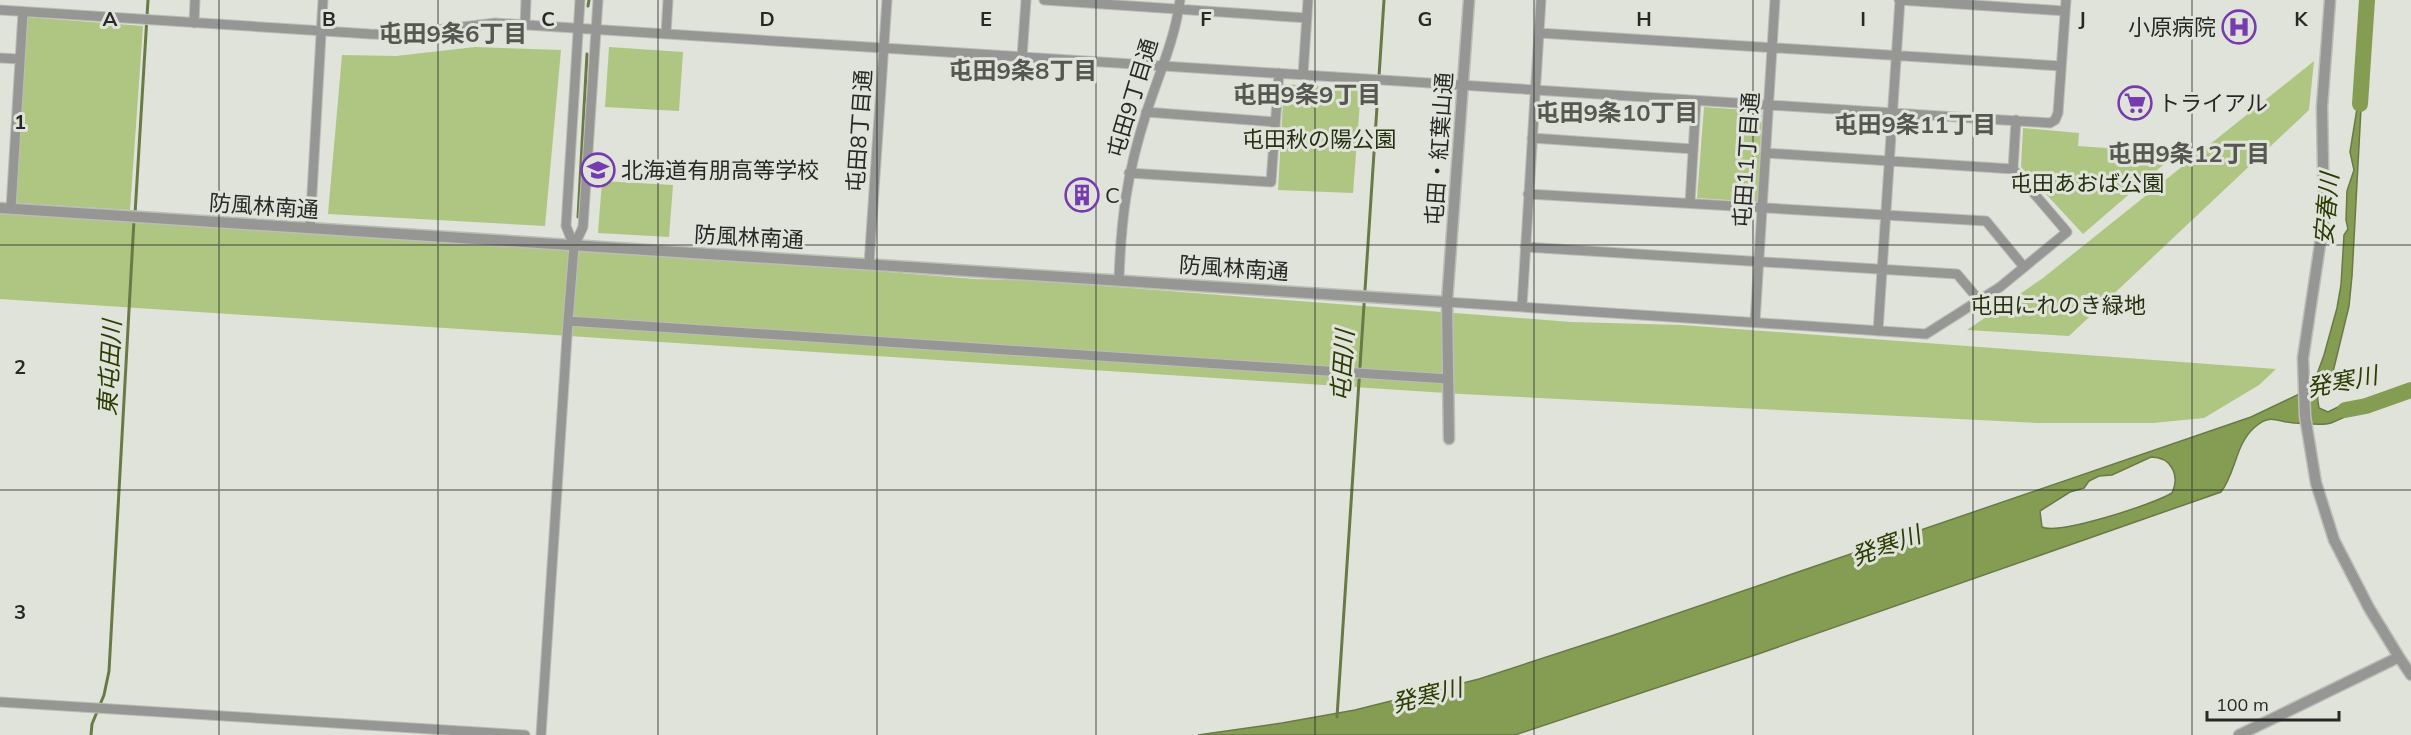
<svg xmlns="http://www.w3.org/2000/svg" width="2411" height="735" viewBox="0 0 2411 735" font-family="Mulish,'Noto Sans JP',sans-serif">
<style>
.green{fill:#aec682}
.water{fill:#859d53;stroke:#697a46;stroke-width:1.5;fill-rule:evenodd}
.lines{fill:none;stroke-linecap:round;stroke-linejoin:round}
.stream{stroke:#697a46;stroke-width:3}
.river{stroke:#859d53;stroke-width:16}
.minor-casing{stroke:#babeb6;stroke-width:11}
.tertiary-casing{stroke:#babeb6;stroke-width:13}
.minor{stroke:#969794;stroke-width:9}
.tertiary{stroke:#969794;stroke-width:10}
.grid{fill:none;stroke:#282926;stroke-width:1.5;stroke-opacity:0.55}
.labels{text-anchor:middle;stroke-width:6;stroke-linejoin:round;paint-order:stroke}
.poi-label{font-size:22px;fill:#282926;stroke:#dfe3da;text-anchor:start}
.street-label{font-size:22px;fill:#282926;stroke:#dfe3da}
.park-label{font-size:22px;fill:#263010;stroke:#dfe3da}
.neighbourhood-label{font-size:24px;font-weight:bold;fill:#555750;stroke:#dfe3da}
.water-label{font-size:24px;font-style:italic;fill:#2d3c02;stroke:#dfe3da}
.grid-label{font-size:20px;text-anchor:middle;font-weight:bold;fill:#282926;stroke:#dfe3da;stroke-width:6;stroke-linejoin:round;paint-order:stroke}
</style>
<rect width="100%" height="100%" fill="#dfe3da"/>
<path class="green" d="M 27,17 L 143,26 L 130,210 L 16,203 Z
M 475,47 L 561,50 L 545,226 L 328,214 L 342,55 L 396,56 Z
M 609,47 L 683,52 L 679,111 L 605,107 Z
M 2314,61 L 2309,110 L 2069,336 L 1967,330 L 2043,278 Z
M 1284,84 L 1361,89 L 1353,193 L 1278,190 Z
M 1704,107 L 1762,111 L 1758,202 L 1697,198 Z
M 2023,128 L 2079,133 L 2078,146 L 2177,153 L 2083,234 L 2021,167 Z
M 602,181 L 673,185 L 669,237 L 598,233 Z
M 0,213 L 737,260 L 975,279 L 1040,281 L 1571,322 L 1682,325 L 2276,369 L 2259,385 L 2204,418 L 2153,423 L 2037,423 L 1461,394 L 0,299 Z"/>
<path class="water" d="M 2363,71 L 2352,276 L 2349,306 L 2332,376 L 2324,377 C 2316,384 2317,398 2319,408 L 2328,412 L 2338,407 L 2377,401 C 2362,408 2347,417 2331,423 C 2322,426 2304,423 2294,423 C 2278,422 2270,413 2255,427 C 2235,444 2236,473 2221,492 L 1761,653 L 1515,735 L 1198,735 L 1282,723 L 1355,710 L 1479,679 L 1617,634 L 2251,417 L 2312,388 L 2324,355 L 2337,308 L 2341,285 L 2344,235 L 2348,229 L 2346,220 L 2347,191 L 2354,170 L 2350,152 ZM 2151,457 C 2172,457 2180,476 2172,493 C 2152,505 2058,535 2042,527 L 2040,511 L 2070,492 L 2084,488 L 2089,481 L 2099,476 L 2112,475 Z"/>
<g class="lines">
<path class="stream" d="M 588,6 L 589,0
M 135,214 L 148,0
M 578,217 L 587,54
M 1337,717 L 1384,0
M 91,735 L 92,724 L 104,695 L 109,671 L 134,220"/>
<path class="river" d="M 2360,104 L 2367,0
M 2345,410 L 2366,406 L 2411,390"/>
<defs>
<path id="minor" d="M 1044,0 L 1307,18
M 1899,0 L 2065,11
M 0,10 L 370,34 L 396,35 L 495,23 L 2050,123 L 2055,120 L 2058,113 L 2066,0
M 194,23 L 195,0
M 525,25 L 526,0
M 1539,33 L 2061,66
M 666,34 L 668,0
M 1022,57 L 1026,0
M 0,58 L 20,59
M 1303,75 L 1308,0
M 1146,112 L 1275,122
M 1532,138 L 1693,149
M 1766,153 L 2013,169
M 1129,173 L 1271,182 L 1279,73
M 1528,194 L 1986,221 L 2024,267
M 1690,203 L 1696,101
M 11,208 L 23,12
M 310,228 L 323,0
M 574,246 L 566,226 L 580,0
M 1525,247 L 1957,274 L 1979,300
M 869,264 L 887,0
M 1119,280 C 1121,218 1127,173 1146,114 C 1158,76 1175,40 1180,0
M 1447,302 L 1926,334 L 2000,287 L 2067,232 L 2013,169 L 2016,120
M 1522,306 L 1541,0
M 568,321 L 574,246 L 583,227 L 598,0
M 1755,322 L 1775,0
M 1878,331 L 1900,0
M 0,702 L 525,735
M 541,735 L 568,321 L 1448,379"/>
<path id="tertiary" d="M 2330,0 L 2322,107 L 2324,218 L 2303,358 L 2305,416 L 2316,483 L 2334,540 L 2369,608 L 2399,657
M 0,208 L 1447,302
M 1449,439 L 1447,302 L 1469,0
M 2239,735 L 2399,657 L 2411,675"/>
</defs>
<use href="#minor" class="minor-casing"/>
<use href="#tertiary" class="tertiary-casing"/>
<use href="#minor" class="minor"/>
<use href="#tertiary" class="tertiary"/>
</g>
<path class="grid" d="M 219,0 L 219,735M 438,0 L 438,735M 658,0 L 658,735M 877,0 L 877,735M 1096,0 L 1096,735M 1315,0 L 1315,735M 1534,0 L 1534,735M 1753,0 L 1753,735M 1973,0 L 1973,735M 2192,0 L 2192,735M 0,245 L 2411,245M 0,490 L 2411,490"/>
<defs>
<symbol id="hospital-ring" viewBox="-11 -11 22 22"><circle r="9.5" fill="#dfe3da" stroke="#773bb0" stroke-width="1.5"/><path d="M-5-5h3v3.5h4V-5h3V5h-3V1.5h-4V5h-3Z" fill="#773bb0"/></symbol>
<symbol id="supermarket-ring" viewBox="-11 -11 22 22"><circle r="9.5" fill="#dfe3da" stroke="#773bb0" stroke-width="1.5"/><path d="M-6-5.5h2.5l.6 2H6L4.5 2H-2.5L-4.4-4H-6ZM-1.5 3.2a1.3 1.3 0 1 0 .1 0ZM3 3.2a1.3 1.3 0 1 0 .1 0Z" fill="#773bb0"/></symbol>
<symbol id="school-ring" viewBox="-11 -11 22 22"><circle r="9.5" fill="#dfe3da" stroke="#773bb0" stroke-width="1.5"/><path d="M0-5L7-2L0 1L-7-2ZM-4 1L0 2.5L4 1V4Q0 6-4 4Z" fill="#773bb0"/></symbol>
<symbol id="building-ring" viewBox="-11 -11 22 22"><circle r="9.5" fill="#dfe3da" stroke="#773bb0" stroke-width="1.5"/><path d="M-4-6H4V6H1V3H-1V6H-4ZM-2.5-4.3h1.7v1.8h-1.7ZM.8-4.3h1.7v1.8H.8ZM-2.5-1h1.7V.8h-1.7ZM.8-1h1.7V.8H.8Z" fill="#773bb0"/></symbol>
</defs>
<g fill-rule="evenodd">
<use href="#hospital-ring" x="2220" y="8" width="38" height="38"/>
<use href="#supermarket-ring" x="2116" y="84" width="38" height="38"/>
<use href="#school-ring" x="579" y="151" width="38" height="38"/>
<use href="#building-ring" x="1063" y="176" width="38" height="38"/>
</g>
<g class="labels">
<g class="poi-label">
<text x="2216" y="35" text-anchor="end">小原病院</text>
<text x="2158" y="111">トライアル</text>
<text x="621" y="178">北海道有朋高等学校</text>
<text x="1105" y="203">C</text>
</g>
<g class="street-label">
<text transform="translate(1132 98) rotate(-73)" y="8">屯田9丁目通</text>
<text transform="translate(859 131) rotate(-86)" y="8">屯田8丁目通</text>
<text transform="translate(1439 149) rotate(-86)" y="8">屯田・紅葉山通</text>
<text transform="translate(1746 160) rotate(-86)" y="8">屯田11丁目通</text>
<text transform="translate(264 206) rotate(4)" y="8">防風林南通</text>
<text transform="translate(749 237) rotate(3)" y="8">防風林南通</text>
<text transform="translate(1234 268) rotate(4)" y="8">防風林南通</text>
</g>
<g class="park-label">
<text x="1319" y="147">屯田秋の陽公園</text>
<text x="2087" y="191">屯田あおば公園</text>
<text x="2058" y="313">屯田にれのき緑地</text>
</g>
<g class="neighbourhood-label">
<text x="453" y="42">屯田9条6丁目</text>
<text x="1023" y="79">屯田9条8丁目</text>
<text x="1307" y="103">屯田9条9丁目</text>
<text x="1617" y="121">屯田9条10丁目</text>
<text x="1915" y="133">屯田9条11丁目</text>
<text x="2189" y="162">屯田9条12丁目</text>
</g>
<g class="water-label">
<text transform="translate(2327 209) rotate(-85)" y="8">安春川</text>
<text transform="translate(1343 366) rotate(-86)" y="8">屯田川</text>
<text transform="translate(110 368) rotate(-87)" y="8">東屯田川</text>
<text transform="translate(2342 382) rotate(-11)" y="8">発寒川</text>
<text transform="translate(1886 546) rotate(-20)" y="8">発寒川</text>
<text transform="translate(1427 696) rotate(-14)" y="8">発寒川</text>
</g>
</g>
<g class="grid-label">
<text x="110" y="26">A</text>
<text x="329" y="26">B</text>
<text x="548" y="26">C</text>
<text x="767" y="26">D</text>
<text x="986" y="26">E</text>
<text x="1206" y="26">F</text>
<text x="1425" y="26">G</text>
<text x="1644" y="26">H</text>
<text x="1863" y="26">I</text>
<text x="2082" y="26">J</text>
<text x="2301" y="26">K</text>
<text x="20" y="129">1</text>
<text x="20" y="374">2</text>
<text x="20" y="619">3</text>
</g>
<path d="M2207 711v9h132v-9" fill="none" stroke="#282926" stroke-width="3"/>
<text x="2216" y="711" font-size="18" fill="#282926" stroke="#dfe3da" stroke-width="4.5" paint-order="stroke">100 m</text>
</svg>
